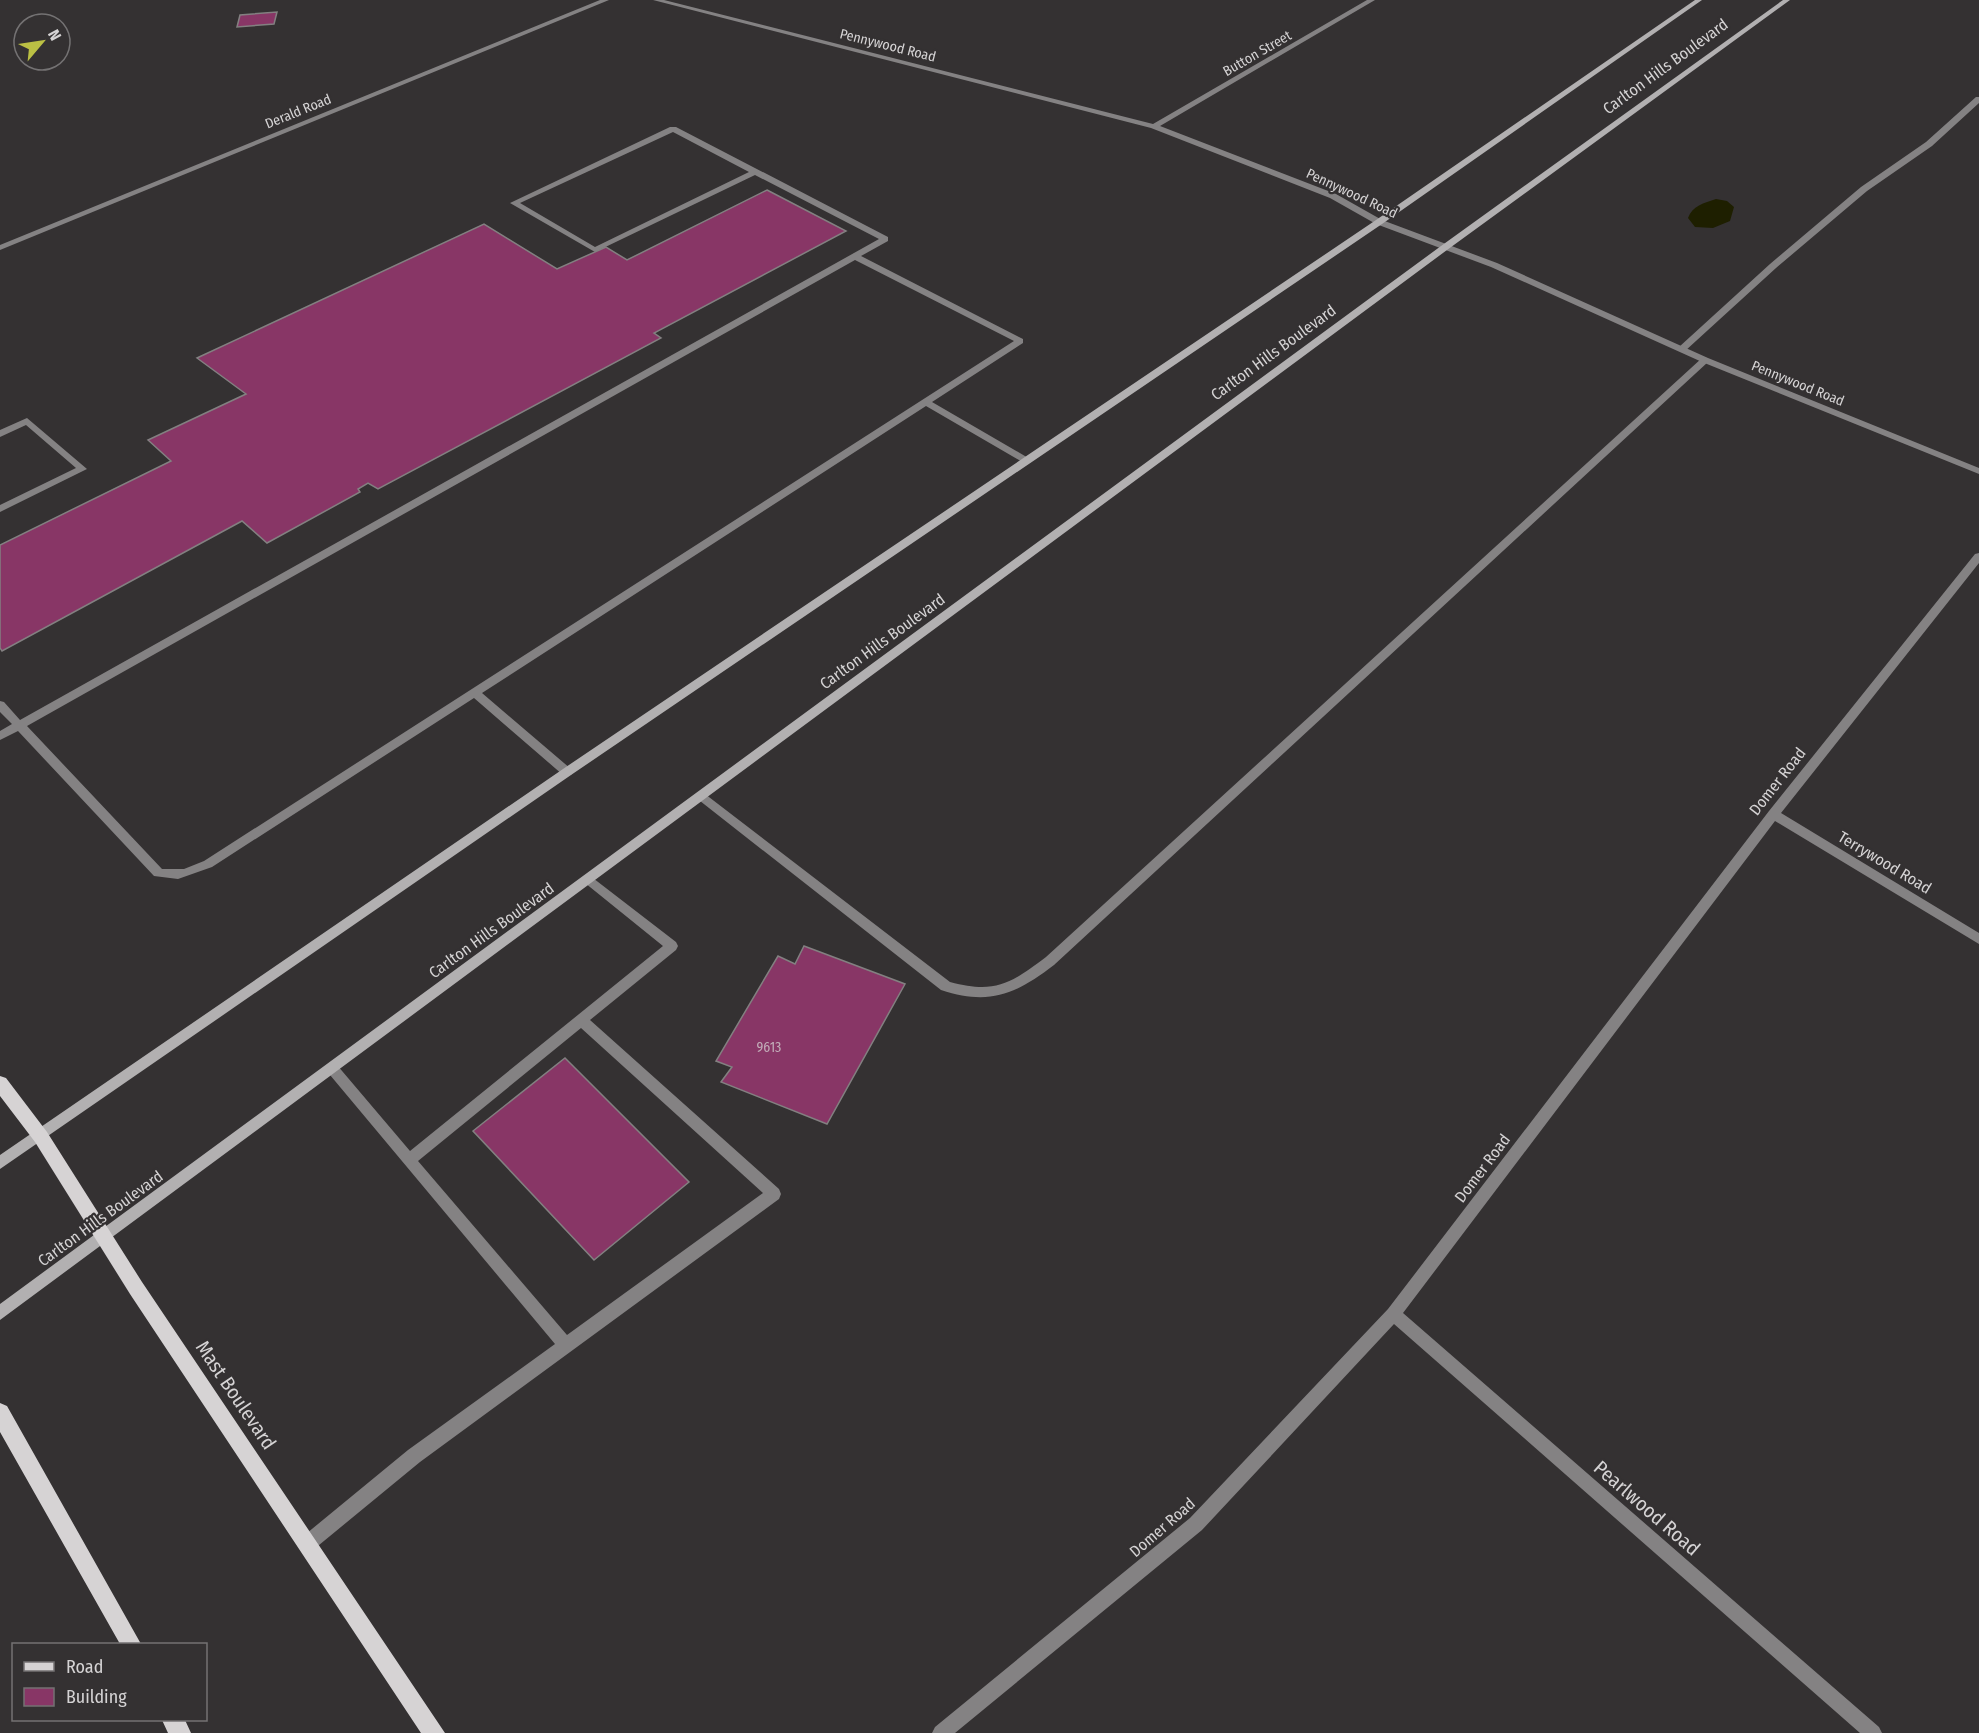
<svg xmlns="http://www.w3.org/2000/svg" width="1979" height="1733" viewBox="0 0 1979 1733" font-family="'Fira Sans Condensed',sans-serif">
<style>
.water{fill:#1e1f00}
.building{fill:#883666;stroke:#838081;stroke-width:1.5}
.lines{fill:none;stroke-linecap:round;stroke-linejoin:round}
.lane{fill:#848283;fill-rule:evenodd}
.street{fill:#848283;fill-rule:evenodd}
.secondary{fill:#b2b0b1;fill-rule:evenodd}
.primary{fill:#d6d3d4;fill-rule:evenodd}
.labels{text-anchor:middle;stroke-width:4.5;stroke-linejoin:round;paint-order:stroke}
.far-street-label{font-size:14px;fill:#d5d3d4;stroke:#343132}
.number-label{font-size:14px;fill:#c2acb8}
.street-label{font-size:16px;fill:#d5d3d4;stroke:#343132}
.near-street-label{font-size:20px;fill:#d5d3d4;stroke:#343132}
</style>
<rect width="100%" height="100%" fill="#343132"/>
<path class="water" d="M 1716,199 L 1727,201 L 1734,207 L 1730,221 L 1713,228 L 1695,227 L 1688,218 C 1692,206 1704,203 1716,199 Z"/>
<path class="building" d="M 277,12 L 274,24 L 237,27 L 240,15 Z
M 767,190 L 846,231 L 654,333 L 661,338 L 378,489 L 368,483 L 358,489 L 360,492 L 267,543 L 242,521 L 2,651 L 0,648 L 0,545 L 171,461 L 148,440 L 246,394 L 197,358 L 484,224 L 557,269 L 606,247 L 627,260 Z
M 804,946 L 905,984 L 827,1124 L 721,1082 L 732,1067 L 716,1061 L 778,956 L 795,964 Z
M 565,1058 L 689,1182 L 594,1260 L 473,1131 Z"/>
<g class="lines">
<path class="lane" d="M 1976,97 L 1979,97 L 1979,103 L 1932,146 L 1867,191 L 1776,268 L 1685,351 L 1679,351 L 1679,347 L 1770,264 L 1861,187 L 1926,142 Z
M 670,127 L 676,127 L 888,237 L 888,241 L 861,256 L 1023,339 L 1023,343 L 932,402 L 1030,459 L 1030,463 L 1024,463 L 926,406 L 482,693 L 571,769 L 573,772 L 571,775 L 563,775 L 474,698 L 212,867 L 178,879 L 154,876 L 18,731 L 0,740 L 0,731 L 12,724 L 0,712 L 0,701 L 4,702 L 20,720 L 879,239 L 755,175 L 595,252 L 510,203 ZM 673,132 L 749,172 L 595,247 L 520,203 ZM 855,260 L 1014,341 L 204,861 L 184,869 L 162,869 L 27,726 Z
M 1705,357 L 1709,360 L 1708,362 L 1054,965 C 1016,994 990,1006 941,990 L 695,797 L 701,793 L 705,794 L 950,982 C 995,994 1010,984 1046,957 L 1702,358 Z
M 27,418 L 87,469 L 0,512 L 0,505 L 76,468 L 26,425 L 0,437 L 0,430 Z
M 589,875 L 676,942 L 678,946 L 676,950 L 590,1020 L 779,1189 L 781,1194 L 779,1199 L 420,1462 L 313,1550 L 307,1552 L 301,1550 L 299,1544 L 301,1538 L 408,1450 L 555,1344 L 325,1069 L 327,1065 L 332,1063 L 337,1065 L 410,1151 L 663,946 L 585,883 L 583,880 L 585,877 ZM 581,1028 L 763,1193 L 567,1335 L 418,1161 Z"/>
<path class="street" d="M 600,0 L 609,0 L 0,250 L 0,245 Z
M 653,0 L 664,0 L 1153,124 L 1367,0 L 1375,0 L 1160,126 L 1336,194 L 1382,220 L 1497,263 L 1708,358 L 1979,468 L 1979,474 L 1702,362 L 1491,267 L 1376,224 L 1330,198 L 1151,128 Z
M 1979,553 L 1979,563 L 1781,813 L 1979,933 L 1979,944 L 1775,821 L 1403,1313 L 1879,1727 L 1882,1733 L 1860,1733 L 1394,1324 L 1202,1530 L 955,1733 L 932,1733 L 935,1727 L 1190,1518 L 1388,1309 L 1769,811 L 1975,554 Z"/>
<path class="secondary" d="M 1695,0 L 1702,0 L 1382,224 L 571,775 L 0,1169 L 0,1155 L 563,769 L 1376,220 Z
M 1783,0 L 1790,0 L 1447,250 L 0,1320 L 0,1304 L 1441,246 Z"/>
<path class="primary" d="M 0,1076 L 6,1078 L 47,1132 L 142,1282 L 445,1733 L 421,1733 L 130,1294 L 35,1142 L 0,1096 Z
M 0,1403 L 7,1406 L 141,1644 L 120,1644 L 0,1432 Z
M 162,1720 L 185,1720 L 191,1733 L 168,1733 Z"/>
</g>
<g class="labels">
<g class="far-street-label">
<text transform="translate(888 45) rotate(14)" y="5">Pennywood Road</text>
<text transform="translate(1257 53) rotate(-30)" y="5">Button Street</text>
<text transform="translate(298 111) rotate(-22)" y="5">Derald Road</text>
<text transform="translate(1352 193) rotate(25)" y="5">Pennywood Road</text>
<text transform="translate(1798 383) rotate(22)" y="5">Pennywood Road</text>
</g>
<g class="number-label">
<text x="769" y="1052">9613</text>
</g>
<g class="street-label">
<text transform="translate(1665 66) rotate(-36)" y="6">Carlton Hills Boulevard</text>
<text transform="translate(1273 352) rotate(-36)" y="6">Carlton Hills Boulevard</text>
<text transform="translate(882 641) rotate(-36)" y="6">Carlton Hills Boulevard</text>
<text transform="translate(1777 781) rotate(-52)" y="6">Domer Road</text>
<text transform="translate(1885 862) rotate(31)" y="6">Terrywood Road</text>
<text transform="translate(491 930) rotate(-36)" y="6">Carlton Hills Boulevard</text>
<text transform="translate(1482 1168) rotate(-53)" y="6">Domer Road</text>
<text transform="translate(100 1218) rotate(-36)" y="6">Carlton Hills Boulevard</text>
<text transform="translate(1162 1527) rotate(-41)" y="6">Domer Road</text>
</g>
<g class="near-street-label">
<text transform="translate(236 1395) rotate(56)" y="7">Mast Boulevard</text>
<text transform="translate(1647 1508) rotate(41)" y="7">Pearlwood Road</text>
</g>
</g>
<rect x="12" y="1643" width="195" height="78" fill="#343132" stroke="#747273" stroke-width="1.5"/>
<rect x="24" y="1662" width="30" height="9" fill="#d6d3d4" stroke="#747273" stroke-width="1.5"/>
<text x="66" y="1673" font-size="18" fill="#d5d3d4">Road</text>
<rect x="24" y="1688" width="30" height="18" fill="#883666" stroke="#747273" stroke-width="1.5"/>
<text x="66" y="1703" font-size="18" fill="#d5d3d4">Building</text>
<g transform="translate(42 42) rotate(61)"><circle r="28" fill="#343132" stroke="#747273" stroke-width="1.5"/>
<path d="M0-4.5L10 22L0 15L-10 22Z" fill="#bbc044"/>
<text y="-9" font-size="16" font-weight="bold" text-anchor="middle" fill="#d5d3d4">N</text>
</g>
</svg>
